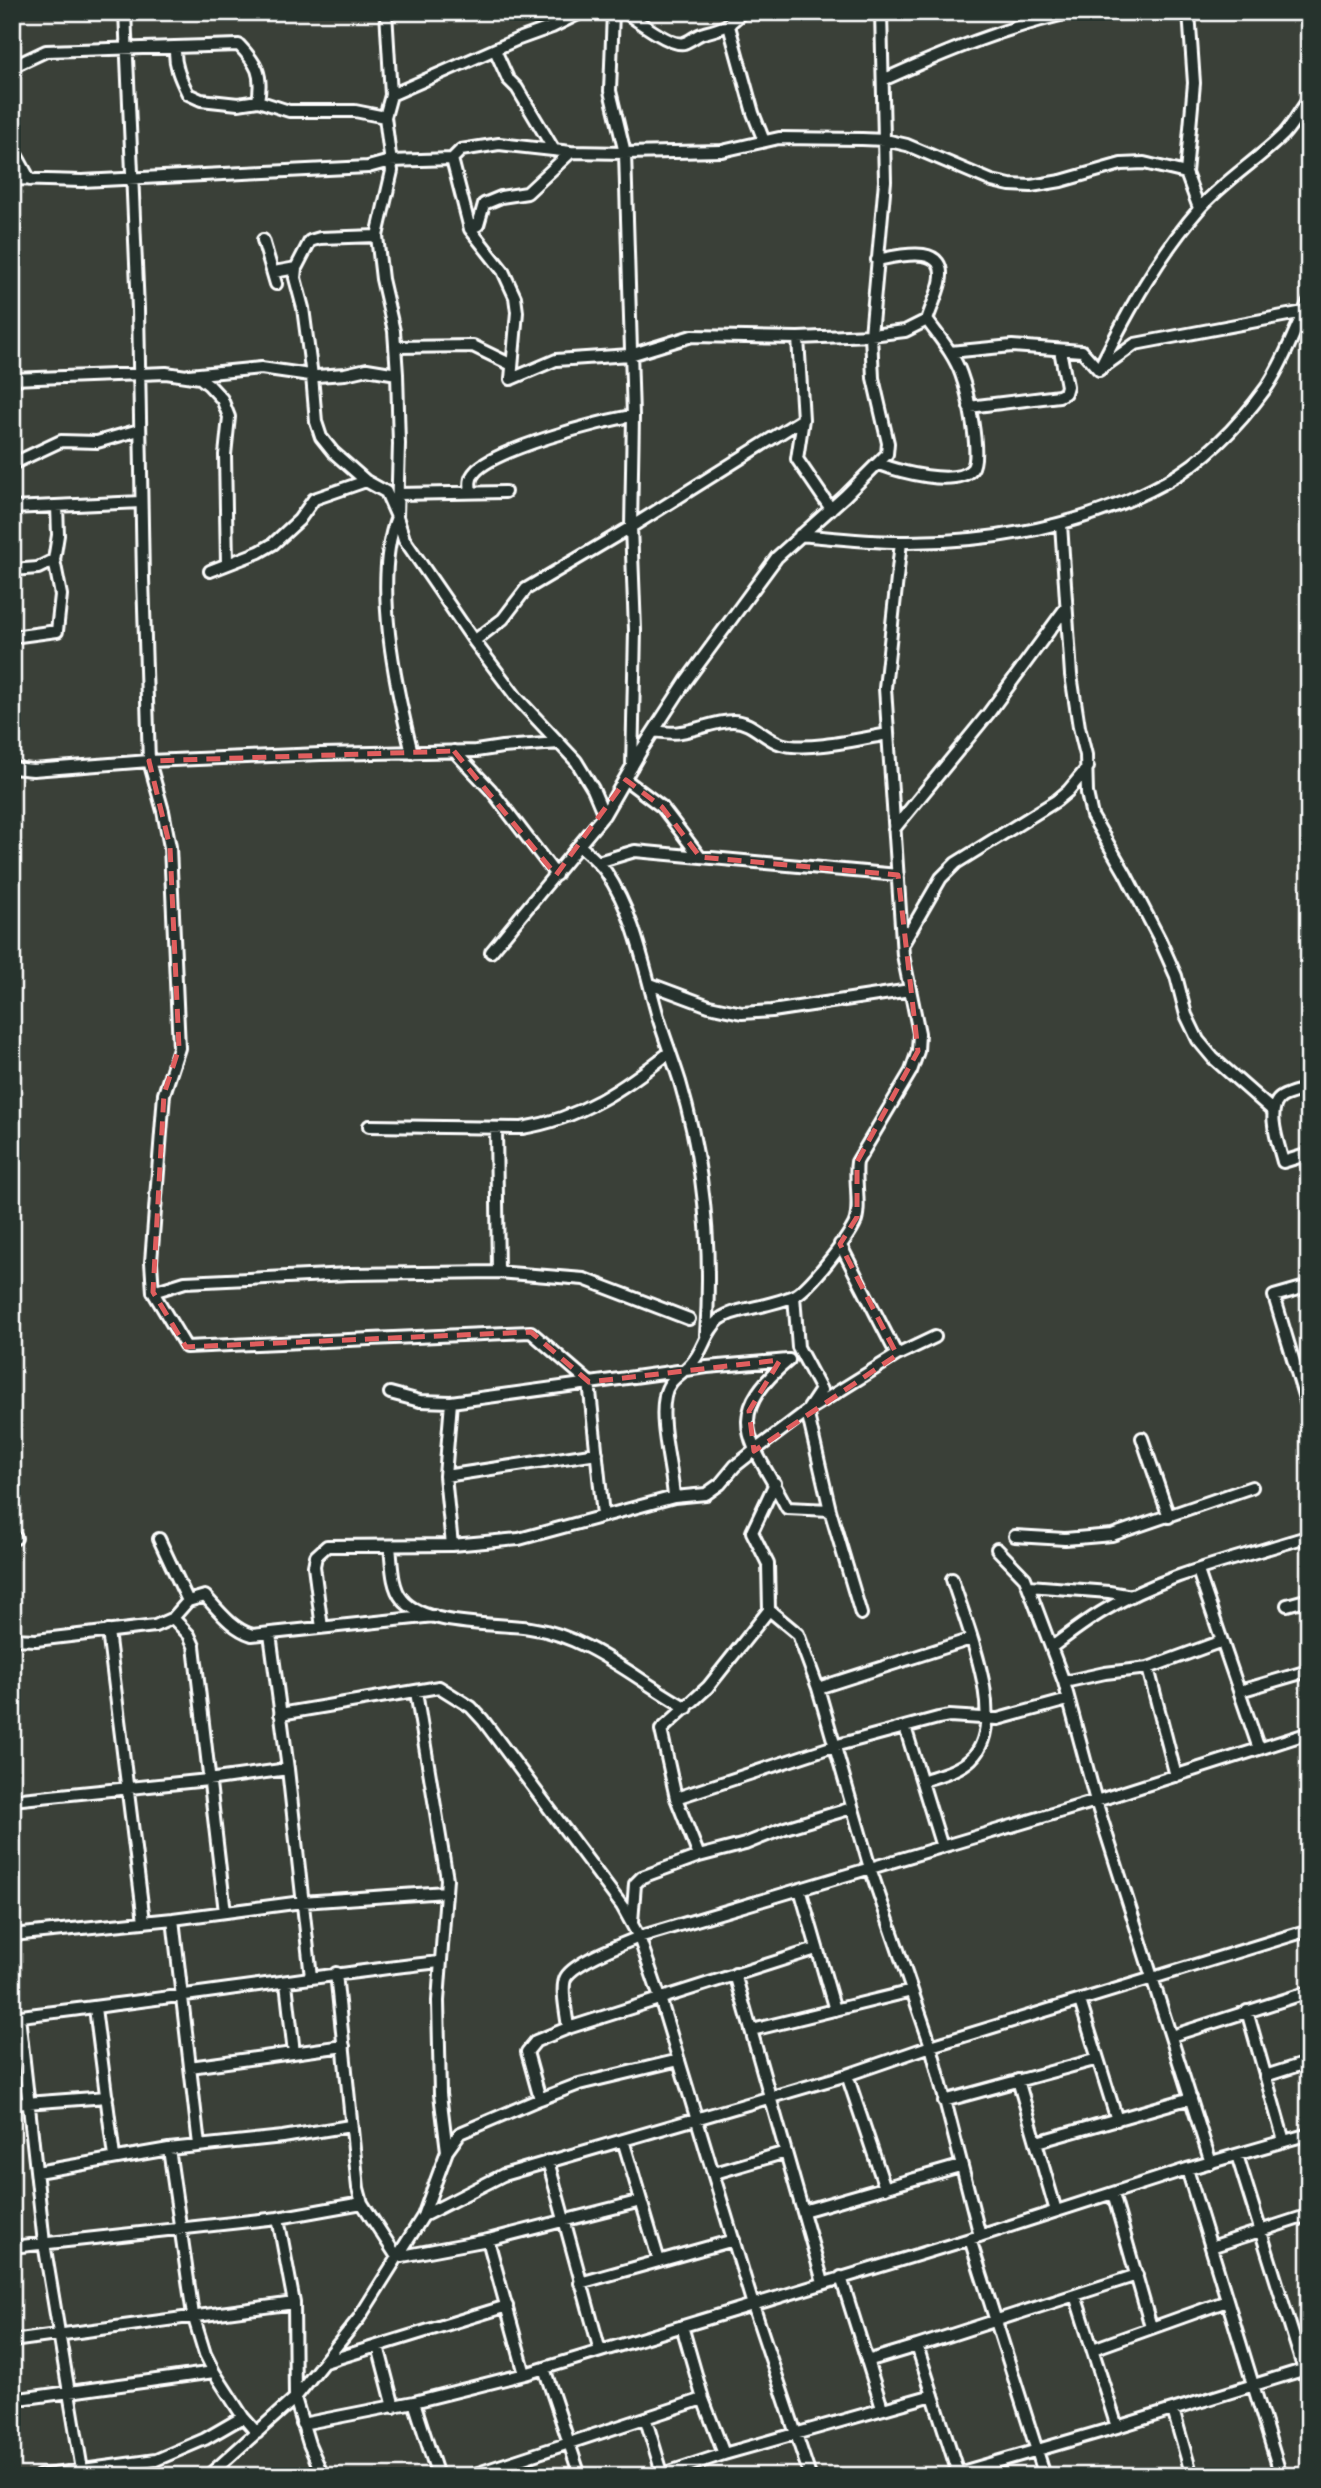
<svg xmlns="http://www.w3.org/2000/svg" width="1321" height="2488" viewBox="0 0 1321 2488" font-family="Caveat,sans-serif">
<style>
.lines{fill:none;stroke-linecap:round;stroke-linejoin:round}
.minor-casing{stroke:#fff;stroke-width:16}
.minor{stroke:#26332d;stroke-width:10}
.marked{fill:none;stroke:#e05e5e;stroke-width:5;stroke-dasharray:14 9;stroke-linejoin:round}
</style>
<rect width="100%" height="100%" fill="#3a4038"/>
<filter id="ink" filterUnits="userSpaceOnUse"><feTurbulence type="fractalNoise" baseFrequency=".0143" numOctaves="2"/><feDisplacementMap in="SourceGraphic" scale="14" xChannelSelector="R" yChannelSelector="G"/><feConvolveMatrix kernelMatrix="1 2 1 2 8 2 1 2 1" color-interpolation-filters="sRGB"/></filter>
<g filter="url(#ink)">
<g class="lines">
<defs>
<path id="minor" d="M 125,12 L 138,309 L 143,578 L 149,761 L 163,811 L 170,847 L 179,1048 L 164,1094 L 151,1262 L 153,1292 L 186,1347 L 531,1332 L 589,1382 L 603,1515
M 386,12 L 391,95 L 385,117 L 392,171 L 377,236 L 382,279 L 394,331 L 397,374
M 613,12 L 610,91 L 625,153 L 633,416 L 631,527 L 635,630 L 632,767
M 625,12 C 636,20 672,47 684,43 C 691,41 696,35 704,33 C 723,28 728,27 742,12
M 729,26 L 753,113 L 764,141
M 175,47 C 174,65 180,78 188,94 L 201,100 L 238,104 L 258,101 L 289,111 L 355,111 L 385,117
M 495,50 L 508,79 L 517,88 L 554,150
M 12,67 L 46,51 L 239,45 C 257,64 263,74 258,101
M 883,80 C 945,52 1008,26 1074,12
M 391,95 L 516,40 L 552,27 L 582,12
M 12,147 L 30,180
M 452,159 L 470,229 L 503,271 L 515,297 L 517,312 L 511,379
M 1186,173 L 1194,83 L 1189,12
M 12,179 L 82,181 L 368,167 L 390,161 L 452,159 L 461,150 L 499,144 L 571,152 L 625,153 L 722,151 L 779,138 L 862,139 L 885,140 L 907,145 L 992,181 L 1010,185 L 1031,186 L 1061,181 L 1121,164 L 1144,163 L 1186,173 L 1199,208
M 470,229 L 478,225 L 484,204 L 501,197 L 527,193 L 571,152
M 263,240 L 276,284
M 296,268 L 295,278 L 303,308 L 312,376 L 316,422 L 321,437 L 333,452 L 366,481 L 386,492 L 397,517 C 372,581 396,688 412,753
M 274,272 L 296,268 L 310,241 L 320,238 L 377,236
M 798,338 L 803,419 L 797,459 L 831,509
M 396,347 L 473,346 L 512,365
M 950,352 L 1012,346 L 1082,351 L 1099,370 L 1135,344 L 1304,312 L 1309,301
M 1100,367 C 1128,311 1158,256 1200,208 C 1225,180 1258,160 1284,134 C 1294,123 1300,110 1309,99
M 189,375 L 261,368 L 317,376 L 345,374 L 367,369 L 397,374 L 399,444 L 397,517 L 404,539 L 474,641 L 517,698 L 576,761 L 593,789 L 604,815
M 12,379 L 166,373 L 200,378 L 209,385 L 222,399 L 229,417 L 225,455 L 227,564
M 511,379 L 556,360 L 630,355 L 692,336 L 798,338 L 871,335 L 905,331 L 927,320 C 931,308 937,295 940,283 C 949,242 898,256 877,260
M 969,407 L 1059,396 L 1065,393 L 1067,386 L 1060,350
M 12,464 L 61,441 L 97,442 L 139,430
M 879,464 C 898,471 956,488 972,469 C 982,456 967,390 961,374 C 954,354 939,337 927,320
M 471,492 C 470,485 469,478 475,472 C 493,450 602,420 633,416
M 398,494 L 505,492
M 12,508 L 141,502
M 1061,524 L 1071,675 L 1079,727 L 1086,755 L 1087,793 L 1092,816 L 1125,873 L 1160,940 L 1176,976 L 1186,1015 L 1198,1040 L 1213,1058 L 1272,1110
M 800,535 C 833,538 867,542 900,542 C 991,543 1086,526 1166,482 C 1205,460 1240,424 1266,388 C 1282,366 1292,336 1304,312
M 12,570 L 38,568 L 54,560
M 210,571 L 259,552 L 273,544 L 299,520 L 314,499 L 366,481
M 12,637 L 57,631 L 61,595 L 54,560 L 58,535 L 57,506
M 474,641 L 503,619 L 526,589 L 631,527 L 803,419
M 654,731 C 663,732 672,734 681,732 C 698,730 715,721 733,721 C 752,721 764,739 781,744 C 806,752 860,739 888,734
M 454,751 L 491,790 L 556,875
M 12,768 L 33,770 L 149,761 L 321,754 L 476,751 L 502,747 L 559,743
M 626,780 L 662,807 L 700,857
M 894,829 L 988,714 L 1065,609
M 580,846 C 589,854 599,862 606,872 C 635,915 644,968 658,1017 C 665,1039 673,1060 680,1082 C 704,1163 712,1251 706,1335
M 598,862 L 635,851 L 898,875
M 904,942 L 941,878 L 956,863 L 1056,801 L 1068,791 L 1088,767
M 491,952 L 604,815 L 642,749 L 686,681 L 777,557 L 845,496 L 887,454 L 888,443 L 873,378 L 871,335 L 885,181 L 881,12
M 650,984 L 709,1006 L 742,1013 L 772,1011 L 910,990
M 1309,1088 C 1300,1091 1289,1093 1282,1097 C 1264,1107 1279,1146 1283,1162 L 1309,1154
M 369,1126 L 522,1128 C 580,1119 625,1088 670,1052
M 496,1128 L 498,1272 L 584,1279 L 689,1319
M 840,1244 L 897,1355
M 1309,1286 L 1274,1296 L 1309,1412
M 153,1292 L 185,1282 L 349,1274 L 498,1272
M 794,1296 L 798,1347 L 821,1390 L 807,1411 L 830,1510 L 861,1614
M 789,1360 C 718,1419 754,1443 787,1508 L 830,1510
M 390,1393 L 420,1401 L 451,1402 L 707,1367 L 788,1360
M 451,1402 L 445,1476 L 452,1545
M 1142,1438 L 1169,1517
M 445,1476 L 597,1453
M 674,1497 C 672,1466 659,1425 665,1396 C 668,1379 681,1375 691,1364 C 704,1351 705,1331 720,1319 C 732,1310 751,1309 765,1305 C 776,1302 786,1300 796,1295 C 812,1285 845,1242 854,1225 C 862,1210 854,1180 857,1162 L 911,1071 L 918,1051 L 919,1033 L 903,955 L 885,688 L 901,542
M 1015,1536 L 1065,1539 L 1112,1535 L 1252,1487
M 12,1538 L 16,1538
M 159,1539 L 188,1601
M 390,1547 C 392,1562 391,1586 402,1599 C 424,1627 497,1623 530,1628 C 589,1636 636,1680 687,1708
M 997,1549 L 1025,1578 L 1064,1682 L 1096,1801 L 1211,2163
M 1198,1571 L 1259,1749
M 1029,1586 L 1109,1592 L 1132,1596
M 1287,1605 L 1309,1599
M 769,1610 L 798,1634 L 818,1688 L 870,1868 L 931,2046 L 980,2236
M 173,1618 L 189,1635 L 194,1646 L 225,1912
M 322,1628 L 314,1566 L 316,1556 L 327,1546 L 452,1545 L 519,1539 L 674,1497 L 706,1494 L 720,1484 L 735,1466 L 754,1451 L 807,1411 L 897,1355 L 935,1337
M 108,1631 L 144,1921
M 270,1634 L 288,1769
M 12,1639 L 36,1640 L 155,1626 L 173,1618 L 188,1601 L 205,1596 C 219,1611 232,1629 252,1635 L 434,1616
M 1052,1647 C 1069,1634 1086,1621 1105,1610 C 1166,1573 1241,1558 1309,1536
M 1148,1668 L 1176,1776
M 1064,1682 L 1105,1673 L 1148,1668 L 1222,1641
M 818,1688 L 971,1639
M 1240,1691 L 1308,1671
M 416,1692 L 447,1879 L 438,2001 L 440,2094 L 447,2151
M 280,1714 L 439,1687 L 471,1707 L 483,1720 L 622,1906 L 639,1937 L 660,1998 L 753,2305 L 810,2476
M 905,1727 L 942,1847
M 922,1781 C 939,1775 958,1771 971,1759 C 1010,1723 965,1622 952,1579
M 676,1798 L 834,1746 L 938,1718 L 949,1716 L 998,1719 L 1068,1700
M 12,1800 L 208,1780 L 288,1769 L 311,1977
M 699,1856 L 676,1798 L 661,1730 L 708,1687 L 769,1610 L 768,1564 L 752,1532 L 775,1483
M 800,1889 L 835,2010
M 173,1919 L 199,2145
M 632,1922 L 635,1884 L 642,1877 L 699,1856 L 745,1844 L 785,1828 L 852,1808
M 12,1935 L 173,1919 L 302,1902 L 446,1892
M 336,1973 L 358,2188 L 362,2203 L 397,2257 L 488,2240 L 641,2201
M 735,1974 L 823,2282
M 286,1983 L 294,2053
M 1080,2001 L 1117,2120
M 95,2008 L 114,2157
M 1247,2011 L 1284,2141
M 19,2016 L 44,2243 L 82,2470
M 12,2017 C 155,2001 296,1978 439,1962
M 568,2028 L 816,1949
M 752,2030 L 912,1991
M 1171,2036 L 1309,1992
M 190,2067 L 344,2046
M 847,2075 L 885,2188
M 1265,2076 L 1309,2062
M 1018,2080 L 1056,2211
M 540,2099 L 579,2084 L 679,2060
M 944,2101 L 1098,2059
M 12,2104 L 107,2097
M 623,2140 L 659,2261
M 1037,2142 L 1191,2098
M 169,2149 L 193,2315 L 205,2354 L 214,2372
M 1237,2155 L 1309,2386
M 548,2161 L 600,2351
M 1187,2169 L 1281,2476
M 37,2172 L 169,2149 L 283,2137 L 350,2126
M 715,2173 L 786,2152
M 1113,2194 L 1151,2327
M 803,2211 L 960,2166
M 423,2216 L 503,2175 L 847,2075 L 931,2046 L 1309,1930
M 278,2218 L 362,2203
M 970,2239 L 1045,2476
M 488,2240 L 525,2374
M 12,2247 L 278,2218 L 294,2303 L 295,2398 L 309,2444 L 323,2476
M 1211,2247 L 1309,2215
M 841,2277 L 882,2408
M 580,2283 L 734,2240
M 1075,2295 L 1117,2427
M 682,2326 L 703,2399 L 724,2454
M 12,2341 L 294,2303
M 378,2346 L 394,2407
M 917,2346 L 1137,2275
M 1093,2349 L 1227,2301
M 867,2361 L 917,2346 L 958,2473
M 325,2362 L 507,2306
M 544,2368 L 580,2476
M 12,2400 L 214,2372 L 243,2417 L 257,2433
M 414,2402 L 438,2476
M 1173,2410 L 1192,2476
M 646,2420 L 663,2476
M 302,2424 L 414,2402 L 525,2374 L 970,2239 L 1187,2169 L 1309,2134
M 663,2474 L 724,2454 L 933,2395
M 39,2476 L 156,2460 L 205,2439 L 243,2417
M 208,2476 L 295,2398 L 359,2318 L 423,2216 L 447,2151 L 460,2133 L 540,2099 L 527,2052 L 536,2041 L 568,2028 C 567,2016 560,1987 566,1977 C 575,1962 622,1944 639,1937 L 1096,1801 L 1309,1733
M 469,2476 L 703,2399
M 948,2476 L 1117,2427 L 1309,2368"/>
</defs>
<use href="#minor" class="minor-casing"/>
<use href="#minor" class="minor"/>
</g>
</g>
<path class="marked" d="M 454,751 L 556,875 L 626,780 L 662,807 L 700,857 L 898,875 L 918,1051 L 857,1162 L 857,1217 L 840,1244 L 897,1355 L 754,1451 L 749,1411 L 780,1360 L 589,1382 L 531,1332 L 186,1347 L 153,1292 L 164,1094 L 179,1048 L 170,847 L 149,761 Z"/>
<rect width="1321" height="2488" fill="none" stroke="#26332d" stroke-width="42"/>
<rect x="21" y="21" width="1279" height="2446" fill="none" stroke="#fff" stroke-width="2.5" filter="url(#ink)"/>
</svg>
